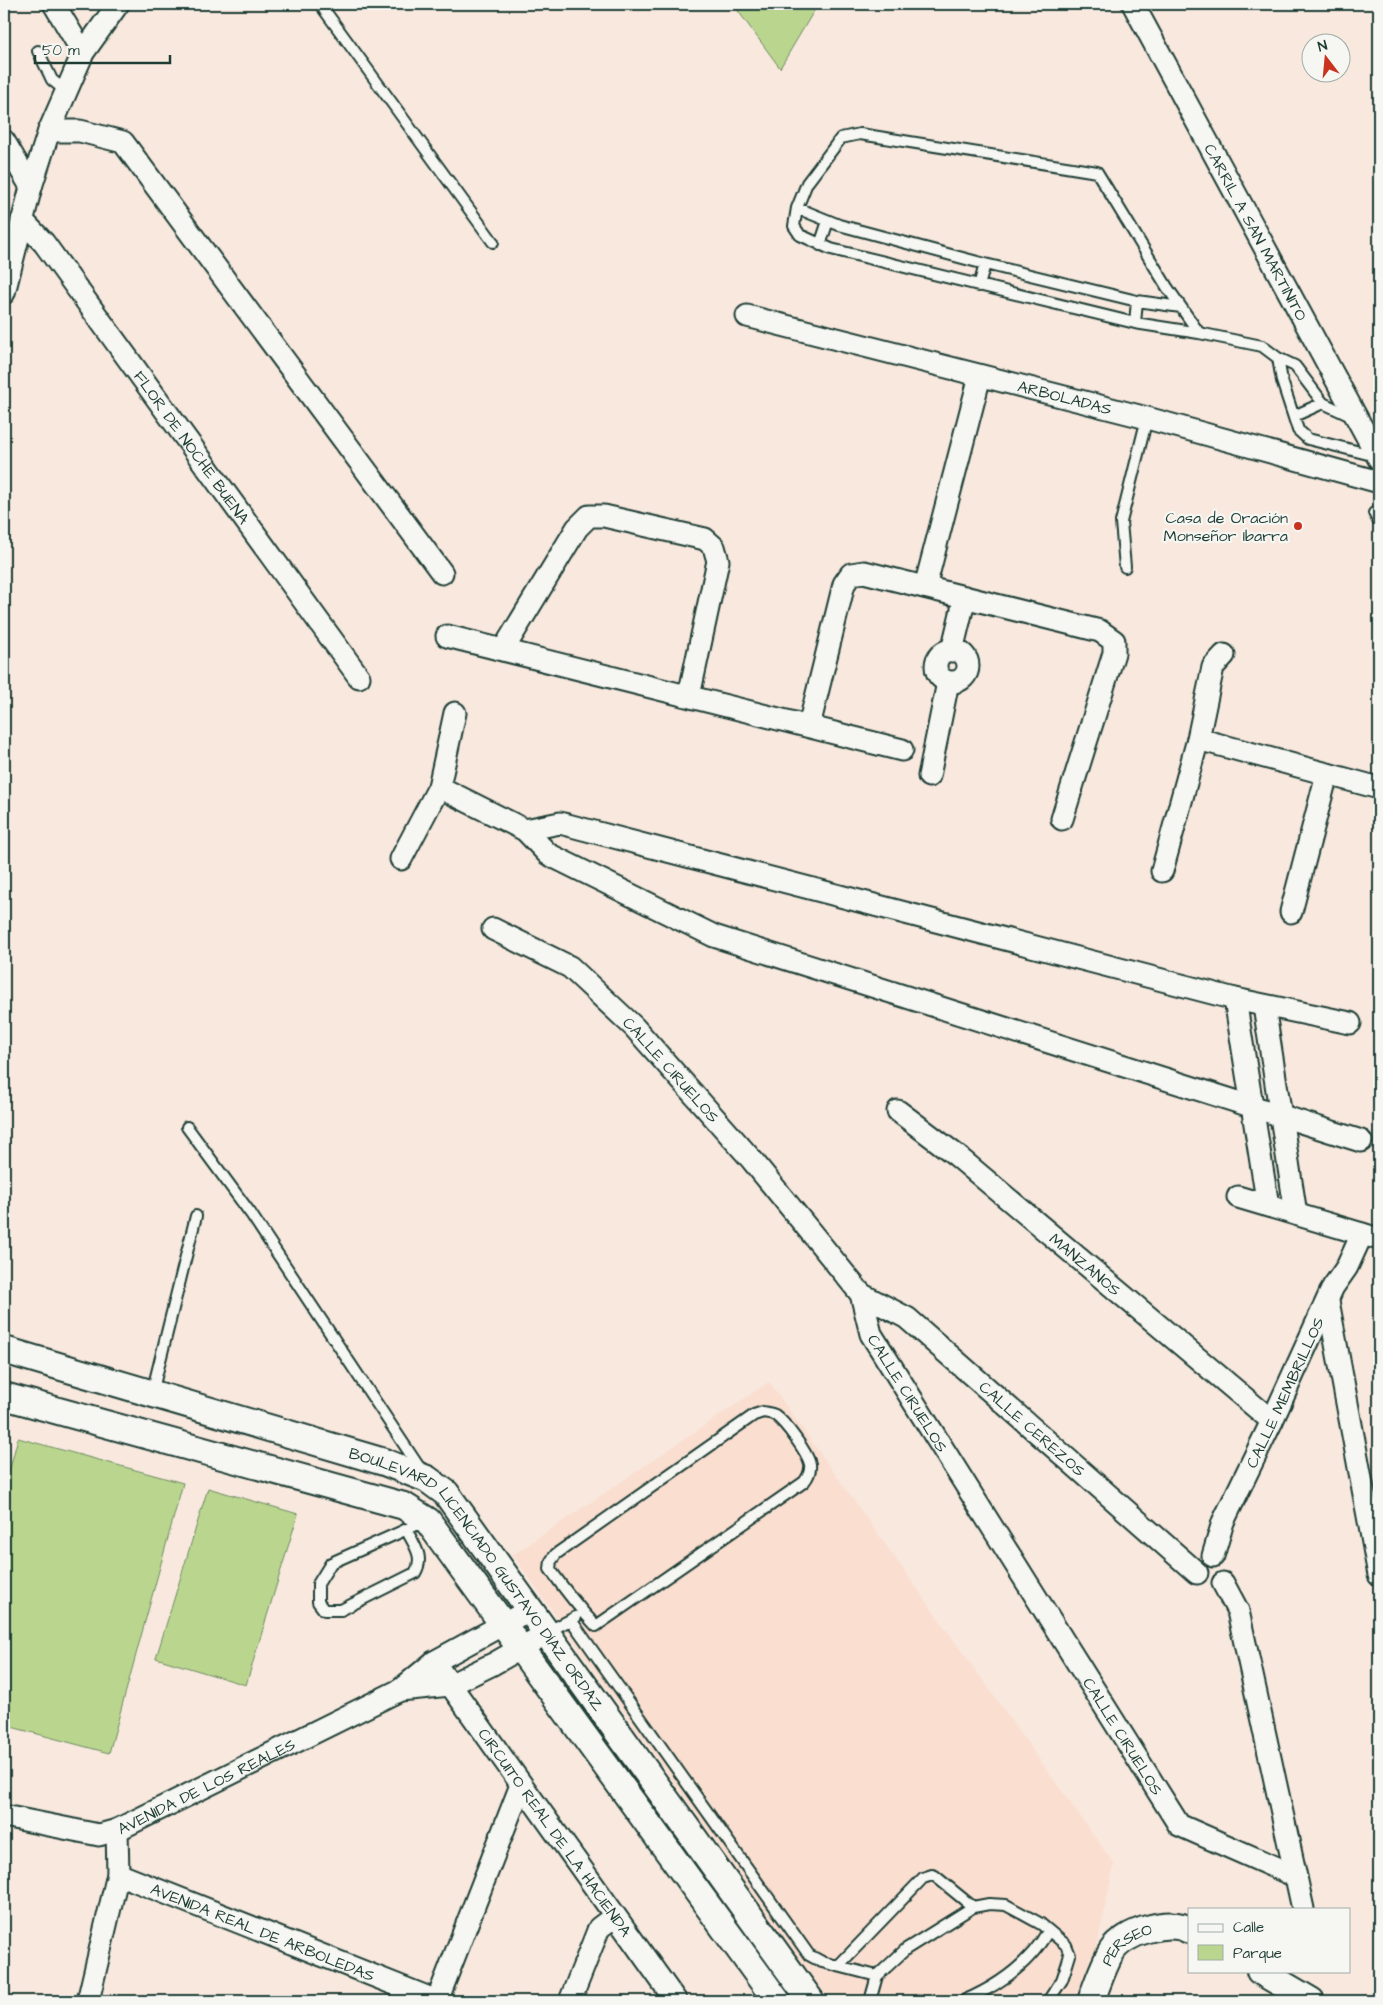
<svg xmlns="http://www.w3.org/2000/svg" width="1383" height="2005" viewBox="0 0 1383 2005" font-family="'Architects Daughter',sans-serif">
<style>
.built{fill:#faded0}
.green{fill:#bad68e;stroke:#6c8a61}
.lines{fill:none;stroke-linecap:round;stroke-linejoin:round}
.service-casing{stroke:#1f3d34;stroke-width:14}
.minor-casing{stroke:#1f3d34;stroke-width:25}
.tertiary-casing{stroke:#1f3d34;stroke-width:30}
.service{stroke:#f6f6f2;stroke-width:10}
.minor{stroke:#f6f6f2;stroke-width:21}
.tertiary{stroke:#f6f6f2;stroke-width:26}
.poi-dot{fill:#c8321e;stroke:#f6f6f2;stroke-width:2}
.labels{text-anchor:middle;stroke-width:4.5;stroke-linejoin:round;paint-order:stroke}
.street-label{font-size:16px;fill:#1f3d34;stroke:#f6f6f2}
.poi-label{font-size:16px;fill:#1f3d34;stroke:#f6f6f2;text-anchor:end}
</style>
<rect width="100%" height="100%" fill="#f8e8de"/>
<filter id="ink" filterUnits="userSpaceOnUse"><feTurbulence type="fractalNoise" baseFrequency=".02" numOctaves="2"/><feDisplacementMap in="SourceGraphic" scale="10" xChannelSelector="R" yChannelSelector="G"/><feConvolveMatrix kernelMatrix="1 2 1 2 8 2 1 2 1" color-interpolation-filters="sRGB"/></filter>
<g filter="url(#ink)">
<path class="built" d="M 769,1382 L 1114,1864 L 1091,1973 L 1077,2001 L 829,2001 L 513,1555 Z"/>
<path class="green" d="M 733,4 L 818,4 L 780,68 Z
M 18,1438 L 183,1483 L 109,1753 L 4,1725 L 4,1491 Z
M 208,1488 L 298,1514 L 246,1685 L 156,1658 Z"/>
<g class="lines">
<defs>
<path id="service" d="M 320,4 L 493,242
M 38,51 L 52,80 L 66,91
M 797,208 L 839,225 L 985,264 L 1137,301 L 1181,307
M 820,245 L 828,221
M 979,286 L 985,264
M 1135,323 L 1137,301
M 1199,333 L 1167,287 L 1097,172 L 860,134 L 841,138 L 807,183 L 797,208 L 794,226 L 800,235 L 831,249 L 1135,323 L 1199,333 L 1262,346 L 1278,358 L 1295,366 L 1323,403 L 1353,417
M 1278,358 L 1282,381 L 1298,430 L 1308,439 L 1376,456
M 1294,416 L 1323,403
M 1374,513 L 1379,522
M 1125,567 L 1121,522 L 1147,418
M 187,1127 L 251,1214 L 421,1470
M 152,1393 L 196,1216
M 763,1412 C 768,1413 771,1413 775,1415 C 785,1422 807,1452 810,1464 C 811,1472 808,1477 804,1482 L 596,1626 C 579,1608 564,1589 550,1569 L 551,1561 L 556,1554 L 754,1415 Z
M 406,1529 C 414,1545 425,1557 415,1573 L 341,1610 L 324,1610 L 318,1602 L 318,1584 L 331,1563 L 423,1522
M 571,1620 L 809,1955 L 822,1962 L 877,1976 L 906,1949 L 973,1907 L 989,1904 L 1006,1905 L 1041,1924 L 1066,1945 L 1070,1955 L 1066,1968 L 1062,1980 L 1048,2001
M 547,1632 L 576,1617
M 839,1965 L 923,1878 L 932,1875 L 935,1876 L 973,1907
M 870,2001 L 877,1976
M 963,2001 C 998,1986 1029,1965 1048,1931"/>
<g id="minor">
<path d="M 54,4 L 83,53"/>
<path id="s1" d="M 1133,4 L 1379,459"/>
<path d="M 49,131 L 80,131 L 123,142 L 442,573"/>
<path d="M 4,141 L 31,187"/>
<path id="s2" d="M 22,220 L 44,243 L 359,677"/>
<path d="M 4,293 L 31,187 L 49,131 L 83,53 L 118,4"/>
<path id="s3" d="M 747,316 L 1147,418 L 1379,482"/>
<path d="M 925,587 L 980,376"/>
<path d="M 447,636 L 902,750"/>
<path d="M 503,650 L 577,528 L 589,516 L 604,516 L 705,539 L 714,547 L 718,561 L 689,696"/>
<circle cx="952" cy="666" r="16"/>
<path d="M 952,651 L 965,597"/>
<path d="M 809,726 L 844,584 L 851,574 L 864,572 L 1100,631 L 1114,641 L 1114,653 L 1062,819"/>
<path d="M 1198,739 L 1379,788"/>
<path d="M 929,776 L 948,682"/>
<path d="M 439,787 L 525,830 L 548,854 L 714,936 L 1361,1141"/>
<path d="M 525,830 L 560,823 L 1235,999 L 1350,1023"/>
<path d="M 401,859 L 439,787 L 455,713"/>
<path d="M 1162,871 L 1198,739 L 1213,667 L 1224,655"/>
<path d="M 1291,912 L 1327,774"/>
<path id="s4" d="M 493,929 L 570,967 L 634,1027 L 752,1160 L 861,1294 L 871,1334 L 1179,1825 L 1295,1876"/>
<path d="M 1235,999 L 1268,1206"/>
<path d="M 1264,1006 L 1296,1214"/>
<path id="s5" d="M 898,1111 L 956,1155 L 1272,1421"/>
<path d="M 1238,1197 L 1379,1239"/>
<path id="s6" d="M 861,1294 L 907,1318 L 1197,1573"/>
<path d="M 1328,1301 L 1379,1575"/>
<path id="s7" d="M 1213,1556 L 1223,1522 L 1272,1421 L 1333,1287 L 1347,1267 L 1362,1234"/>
<path d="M 1223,1583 L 1238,1611 L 1303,1909"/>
<path id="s8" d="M 434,1662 L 676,2001"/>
<path d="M 400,1690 L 450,1685 L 493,1664 L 547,1633"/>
<path id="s9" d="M 4,1816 L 99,1835 L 117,1830 L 400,1690 L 434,1662 L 531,1609"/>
<path id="s10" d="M 118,1874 L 437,2001"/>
<path d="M 88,2001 L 118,1874 L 117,1830"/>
<path d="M 437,2001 L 521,1785"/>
<path d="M 570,2001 L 599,1928 L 615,1916"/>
</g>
<g id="tertiary">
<path id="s11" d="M 4,1350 L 384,1462 L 427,1479 L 446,1493 L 811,2001"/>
<path d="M 4,1396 L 404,1506 L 428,1521 L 777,2001"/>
<path d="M 1260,1971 L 1311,2001"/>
<path id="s12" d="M 1091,2001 C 1097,1985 1103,1966 1112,1951 C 1124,1932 1170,1918 1189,1930"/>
</g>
</defs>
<use href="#service" class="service-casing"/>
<use href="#minor" class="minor-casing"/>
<use href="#tertiary" class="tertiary-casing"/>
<use href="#service" class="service"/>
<use href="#minor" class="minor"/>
<use href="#tertiary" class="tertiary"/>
</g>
</g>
<circle class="poi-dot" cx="1298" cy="526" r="5"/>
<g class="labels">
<g class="street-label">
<text dy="6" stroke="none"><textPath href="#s1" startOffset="259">CARRIL A SAN MARTINITO</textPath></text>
<text dy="6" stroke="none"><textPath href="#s3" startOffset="328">ARBOLADAS</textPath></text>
<text dy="6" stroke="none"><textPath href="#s2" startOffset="284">FLOR DE NOCHE BUENA</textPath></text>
<text dy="6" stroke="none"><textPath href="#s4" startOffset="230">CALLE CIRUELOS</textPath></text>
<text dy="6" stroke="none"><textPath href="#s5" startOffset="242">MANZANOS</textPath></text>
<text dy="6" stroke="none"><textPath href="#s4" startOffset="635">CALLE CIRUELOS</textPath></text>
<text dy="6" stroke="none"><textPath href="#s7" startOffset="179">CALLE MEMBRILLOS</textPath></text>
<text dy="6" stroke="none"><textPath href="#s6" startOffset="219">CALLE CEREZOS</textPath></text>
<text dy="6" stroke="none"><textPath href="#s11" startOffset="546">BOULEVARD LICENCIADO GUSTAVO DÍAZ ORDAZ</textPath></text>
<text dy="6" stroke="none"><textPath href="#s4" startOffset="1040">CALLE CIRUELOS</textPath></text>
<text dy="6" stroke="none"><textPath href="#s9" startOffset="215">AVENIDA DE LOS REALES</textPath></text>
<text dy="6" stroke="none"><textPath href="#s8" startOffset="209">CIRCUITO REAL DE LA HACIENDA</textPath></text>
<text dy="6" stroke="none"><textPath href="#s10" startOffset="156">AVENIDA REAL DE ARBOLEDAS</textPath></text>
<text dy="6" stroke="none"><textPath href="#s12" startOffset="70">PERSEO</textPath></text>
</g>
<g class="poi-label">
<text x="1288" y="523">Casa de Oración<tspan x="1288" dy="18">Monseñor Ibarra</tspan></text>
</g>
</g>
<rect width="1383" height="2005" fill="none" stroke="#f6f6f2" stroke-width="20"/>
<rect x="10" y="10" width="1363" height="1985" fill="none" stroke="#1f3d34" stroke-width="2" filter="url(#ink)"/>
<rect x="1188" y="1908" width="162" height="65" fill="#f6f6f2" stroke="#a0aca6"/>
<rect x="1198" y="1924" width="25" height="8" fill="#f6f6f2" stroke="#a0aca6"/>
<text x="1233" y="1932" font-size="15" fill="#1f3d34">Calle</text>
<rect x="1198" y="1945" width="25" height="15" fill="#bad68e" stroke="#a0aca6"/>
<text x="1233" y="1958" font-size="15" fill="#1f3d34">Parque</text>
<g transform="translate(1326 58) rotate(344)"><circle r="24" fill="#f6f6f2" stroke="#a0aca6"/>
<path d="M0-4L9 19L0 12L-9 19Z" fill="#c8321e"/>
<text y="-8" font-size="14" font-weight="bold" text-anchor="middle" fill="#1f3d34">N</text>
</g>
<path d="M35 55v8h135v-8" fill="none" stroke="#1f3d34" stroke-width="2.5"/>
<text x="42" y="55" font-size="15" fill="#1f3d34" stroke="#f6f6f2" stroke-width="4" paint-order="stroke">50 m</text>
</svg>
